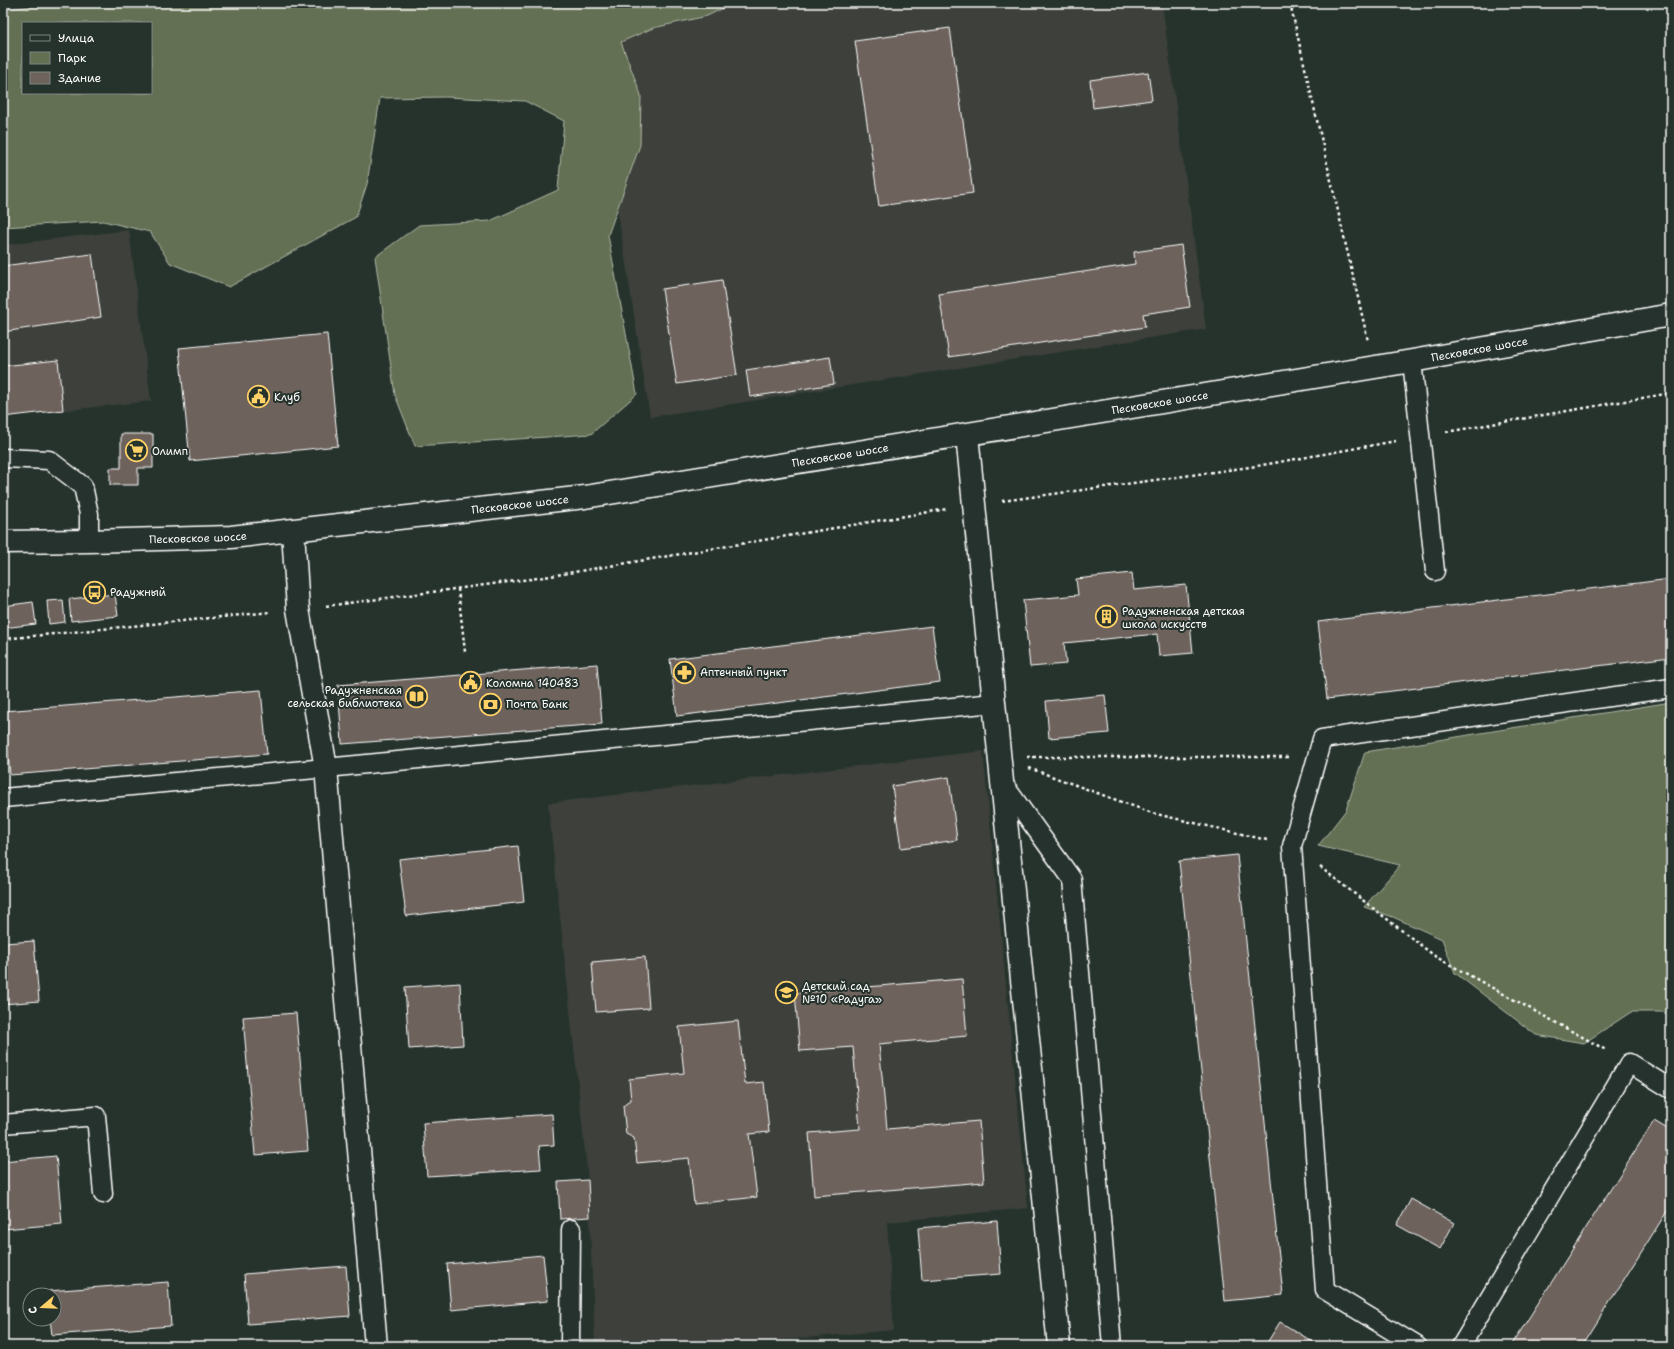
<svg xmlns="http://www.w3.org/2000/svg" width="1674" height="1349" viewBox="0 0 1674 1349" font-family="'Shantell Sans',sans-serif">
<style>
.built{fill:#3c413b}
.green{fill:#637052;stroke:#b1b8a8;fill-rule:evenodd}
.building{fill:#6e625c;stroke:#fff}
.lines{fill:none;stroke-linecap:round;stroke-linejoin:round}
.service-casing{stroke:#fff;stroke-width:21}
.minor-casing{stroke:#fff;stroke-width:25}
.tertiary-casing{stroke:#fff;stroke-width:25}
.path{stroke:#fff;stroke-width:2.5;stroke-dasharray:3 3;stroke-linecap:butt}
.service{stroke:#26332d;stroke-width:18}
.minor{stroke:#26332d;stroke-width:22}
.tertiary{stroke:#26332d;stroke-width:22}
.labels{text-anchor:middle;stroke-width:4;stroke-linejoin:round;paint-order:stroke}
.street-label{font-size:11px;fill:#fff;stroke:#26332d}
.poi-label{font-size:11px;fill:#fff;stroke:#26332d;text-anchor:start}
</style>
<rect width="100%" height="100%" fill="#26332d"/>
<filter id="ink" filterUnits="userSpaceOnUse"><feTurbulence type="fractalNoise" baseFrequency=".025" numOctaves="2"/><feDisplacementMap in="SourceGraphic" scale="8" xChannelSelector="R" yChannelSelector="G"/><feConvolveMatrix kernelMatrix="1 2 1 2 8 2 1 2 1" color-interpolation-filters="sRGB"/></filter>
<g filter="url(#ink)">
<path class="built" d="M 585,3 L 1162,3 L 1206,329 L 650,417 Z
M 129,230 L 151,401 L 3,417 L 3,245 Z
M 983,751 L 1028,1208 L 887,1222 L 894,1330 L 714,1346 L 595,1346 L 588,1180 L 548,803 Z"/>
<path class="green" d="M 67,3 L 734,3 L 707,16 L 653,28 L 621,42 L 641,95 L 640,145 L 608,235 L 637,394 L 591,434 L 415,446 L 395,395 L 375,257 L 419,225 L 490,221 L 558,190 L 564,121 L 525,101 L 446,97 L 380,98 L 367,184 L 356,217 L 229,287 L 170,263 L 150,232 L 103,221 L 3,227 L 3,9 ZM 23,23 L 151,23 L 151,93 L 23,93 Z
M 1671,702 L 1671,1016 L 1663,1012 L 1631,1012 L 1584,1043 L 1536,1035 L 1455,973 L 1442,939 L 1393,917 L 1364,907 L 1400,865 L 1318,846 L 1346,810 L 1365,752 Z"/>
<path class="building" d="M 950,28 L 973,193 L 879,206 L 855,41 Z
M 1148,72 L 1152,100 L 1093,108 L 1090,80 Z
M 1181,245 L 1190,307 L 1143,314 L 1145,327 L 949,357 L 939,294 L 1135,264 L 1134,252 Z
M 92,254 L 101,317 L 3,332 L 3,266 Z
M 722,280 L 737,375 L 677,384 L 662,289 Z
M 327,334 L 338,446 L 190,461 L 179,348 Z
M 830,357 L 834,384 L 750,397 L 746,370 Z
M 58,360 L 63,410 L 3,417 L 3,366 Z
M 121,434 L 153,434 L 153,468 L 138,468 L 138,485 L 110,485 L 110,468 L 121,468 Z
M 1132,573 L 1134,590 L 1186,585 L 1193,653 L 1159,656 L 1157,634 L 1064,643 L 1066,664 L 1030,667 L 1023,600 L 1078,595 L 1076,579 Z
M 1671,579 L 1671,657 L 1327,699 L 1318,622 Z
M 115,594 L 118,616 L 71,621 L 69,599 Z
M 63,600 L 65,622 L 49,624 L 47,601 Z
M 33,602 L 36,624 L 3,628 L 3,606 Z
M 932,626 L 940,682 L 677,716 L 670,659 Z
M 597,664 L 602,724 L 342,744 L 338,685 Z
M 261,690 L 267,754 L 10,775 L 4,711 Z
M 1105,695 L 1109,733 L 1049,738 L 1046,701 Z
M 949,777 L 957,840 L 901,848 L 892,786 Z
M 518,846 L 524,902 L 406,916 L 399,859 Z
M 1237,855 L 1283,1295 L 1225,1301 L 1179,861 Z
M 34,941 L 39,1001 L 3,1004 L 3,943 Z
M 645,957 L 649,1008 L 596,1012 L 592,962 Z
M 962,979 L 967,1036 L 879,1044 L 887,1129 L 979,1121 L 984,1182 L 814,1196 L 809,1133 L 860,1129 L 853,1047 L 800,1051 L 795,993 Z
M 460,983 L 463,1045 L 409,1049 L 405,987 Z
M 296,1013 L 308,1151 L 255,1155 L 243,1017 Z
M 738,1021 L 745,1084 L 764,1082 L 769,1132 L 749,1134 L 757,1197 L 694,1204 L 689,1158 L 637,1163 L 634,1138 L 626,1134 L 623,1106 L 631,1100 L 629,1079 L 684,1073 L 679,1027 Z
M 552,1114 L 554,1145 L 539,1146 L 541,1169 L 427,1176 L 423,1123 Z
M 1654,1121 L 1671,1131 L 1671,1205 L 1582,1346 L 1511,1346 Z
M 56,1156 L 62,1224 L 3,1229 L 3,1161 Z
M 588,1180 L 590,1217 L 560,1219 L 558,1182 Z
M 1411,1199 L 1454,1223 L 1440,1249 L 1397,1225 Z
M 997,1221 L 1001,1274 L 922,1280 L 918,1228 Z
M 543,1255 L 548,1301 L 451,1310 L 447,1264 Z
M 346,1266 L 350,1316 L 248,1324 L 244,1274 Z
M 168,1282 L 171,1326 L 52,1335 L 50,1319 L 54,1319 L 54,1295 L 48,1295 L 48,1291 Z
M 1280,1322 L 1320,1346 L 1265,1346 Z"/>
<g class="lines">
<defs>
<path id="service" d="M 1412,361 L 1435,571
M 3,458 L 49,460 L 83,486 L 89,514 L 89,541
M 1002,782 L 1072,879 L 1112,1346
M 3,798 L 326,768 L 994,703
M 3,1124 L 96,1116 L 103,1194
M 570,1346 L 571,1229
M 1417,1346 L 1325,1290 L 1292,846 L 1322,739 L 1671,688
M 1461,1346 L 1629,1063 L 1671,1089"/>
<path id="minor" d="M 967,435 L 1059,1346
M 293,531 L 298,609 L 326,768 L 376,1346"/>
<g id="tertiary">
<path id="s1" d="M 3,542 L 89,541 L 231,537 L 585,497 L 1412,361 L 1671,315"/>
</g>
</defs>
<use href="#service" class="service-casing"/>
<use href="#minor" class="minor-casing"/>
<use href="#tertiary" class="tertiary-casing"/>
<path class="path" d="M 1290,3 L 1368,341
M 1446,432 L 1671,393
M 1002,501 L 1257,466 L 1396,441
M 458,589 L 465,652
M 326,606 L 538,578 L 947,509
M 3,639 L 271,612
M 1027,757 L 1290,757
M 1029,768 L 1152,813 L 1267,840
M 1320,867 L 1436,957 L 1606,1050"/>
<use href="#service" class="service"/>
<use href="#minor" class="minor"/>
<use href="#tertiary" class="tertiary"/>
</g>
</g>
<defs>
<symbol id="civic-ring" viewBox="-11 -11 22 22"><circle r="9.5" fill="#26332d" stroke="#ffd166" stroke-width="1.5"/><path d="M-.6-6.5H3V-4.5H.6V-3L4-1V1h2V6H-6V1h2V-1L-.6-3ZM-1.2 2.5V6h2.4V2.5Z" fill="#ffd166"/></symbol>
<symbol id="supermarket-ring" viewBox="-11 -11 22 22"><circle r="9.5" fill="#26332d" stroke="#ffd166" stroke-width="1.5"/><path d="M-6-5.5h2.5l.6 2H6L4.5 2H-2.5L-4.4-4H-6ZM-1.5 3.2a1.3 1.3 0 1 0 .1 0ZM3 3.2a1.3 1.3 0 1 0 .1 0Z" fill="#ffd166"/></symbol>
<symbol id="bus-ring" viewBox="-11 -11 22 22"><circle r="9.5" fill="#26332d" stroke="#ffd166" stroke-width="1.5"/><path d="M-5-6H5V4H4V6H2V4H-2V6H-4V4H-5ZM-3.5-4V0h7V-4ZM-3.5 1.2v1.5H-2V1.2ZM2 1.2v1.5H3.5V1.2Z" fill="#ffd166"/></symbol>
<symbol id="building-ring" viewBox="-11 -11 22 22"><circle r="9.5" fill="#26332d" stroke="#ffd166" stroke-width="1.5"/><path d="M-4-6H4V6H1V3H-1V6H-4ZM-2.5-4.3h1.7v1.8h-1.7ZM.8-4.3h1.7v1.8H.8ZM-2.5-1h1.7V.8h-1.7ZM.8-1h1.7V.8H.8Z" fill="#ffd166"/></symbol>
<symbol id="pharmacy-ring" viewBox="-11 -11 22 22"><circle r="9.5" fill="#26332d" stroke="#ffd166" stroke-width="1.5"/><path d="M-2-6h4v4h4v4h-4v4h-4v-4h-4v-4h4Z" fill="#ffd166"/></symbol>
<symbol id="library-ring" viewBox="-11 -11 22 22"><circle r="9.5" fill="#26332d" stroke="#ffd166" stroke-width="1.5"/><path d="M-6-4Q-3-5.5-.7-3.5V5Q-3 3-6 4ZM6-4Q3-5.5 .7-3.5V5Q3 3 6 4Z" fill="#ffd166"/></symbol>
<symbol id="bank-ring" viewBox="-11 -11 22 22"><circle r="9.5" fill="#26332d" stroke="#ffd166" stroke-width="1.5"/><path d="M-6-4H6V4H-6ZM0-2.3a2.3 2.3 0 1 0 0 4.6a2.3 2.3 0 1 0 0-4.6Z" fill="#ffd166"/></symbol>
<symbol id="school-ring" viewBox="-11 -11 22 22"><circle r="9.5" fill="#26332d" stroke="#ffd166" stroke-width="1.5"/><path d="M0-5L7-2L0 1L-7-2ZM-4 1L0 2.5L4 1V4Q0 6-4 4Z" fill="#ffd166"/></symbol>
</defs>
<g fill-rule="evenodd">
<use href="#civic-ring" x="246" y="384" width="25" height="25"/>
<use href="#supermarket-ring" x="124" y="438" width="25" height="25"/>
<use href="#bus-ring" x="82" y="580" width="25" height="25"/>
<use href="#building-ring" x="1094" y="604" width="25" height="25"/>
<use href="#pharmacy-ring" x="672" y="660" width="25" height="25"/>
<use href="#civic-ring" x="458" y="670" width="25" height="25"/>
<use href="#library-ring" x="404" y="684" width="25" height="25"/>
<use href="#bank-ring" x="478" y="692" width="25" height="25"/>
<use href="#school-ring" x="774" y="980" width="25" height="25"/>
</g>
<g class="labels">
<g class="street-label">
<text dy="4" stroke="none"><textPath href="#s1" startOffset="1491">Песковское шоссе</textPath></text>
<text dy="4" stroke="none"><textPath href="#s1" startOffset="1167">Песковское шоссе</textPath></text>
<text dy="4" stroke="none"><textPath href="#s1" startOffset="843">Песковское шоссе</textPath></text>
<text dy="4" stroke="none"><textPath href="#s1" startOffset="519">Песковское шоссе</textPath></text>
<text dy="4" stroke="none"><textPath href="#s1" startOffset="195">Песковское шоссе</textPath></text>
</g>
<g class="poi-label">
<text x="274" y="401">Клуб</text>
<text x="152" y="455">Олимп</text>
<text x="110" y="596">Радужный</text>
<text x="1122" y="615">Радужненская детская<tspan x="1122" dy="13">школа искусств</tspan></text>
<text x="700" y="676">Аптечный пункт</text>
<text x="486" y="687">Коломна 140483</text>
<text x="402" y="694" text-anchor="end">Радужненская<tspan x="402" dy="13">сельская библиотека</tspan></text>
<text x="506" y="708">Почта Банк</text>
<text x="802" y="990">Детский сад<tspan x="802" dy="13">№10 «Радуга»</tspan></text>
</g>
</g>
<rect width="1674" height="1349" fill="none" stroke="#26332d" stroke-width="16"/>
<rect x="8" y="8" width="1658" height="1333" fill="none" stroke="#fff" stroke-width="1.5" filter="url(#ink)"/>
<rect x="22" y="22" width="130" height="72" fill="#26332d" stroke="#7d8581"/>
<rect x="30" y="35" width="20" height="6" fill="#26332d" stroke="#7d8581"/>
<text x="58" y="42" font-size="12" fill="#ffffff">Улица</text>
<rect x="30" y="52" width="20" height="12" fill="#637052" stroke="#7d8581"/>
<text x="58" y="62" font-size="12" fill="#ffffff">Парк</text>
<rect x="30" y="72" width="20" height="12" fill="#6e625c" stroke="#7d8581"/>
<text x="58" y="82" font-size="12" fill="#ffffff">Здание</text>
<g transform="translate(42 1307) rotate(251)"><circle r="19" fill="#26332d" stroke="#7d8581"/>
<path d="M0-3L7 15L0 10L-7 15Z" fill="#ffd166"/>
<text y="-6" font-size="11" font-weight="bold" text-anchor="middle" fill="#ffffff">С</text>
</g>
</svg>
